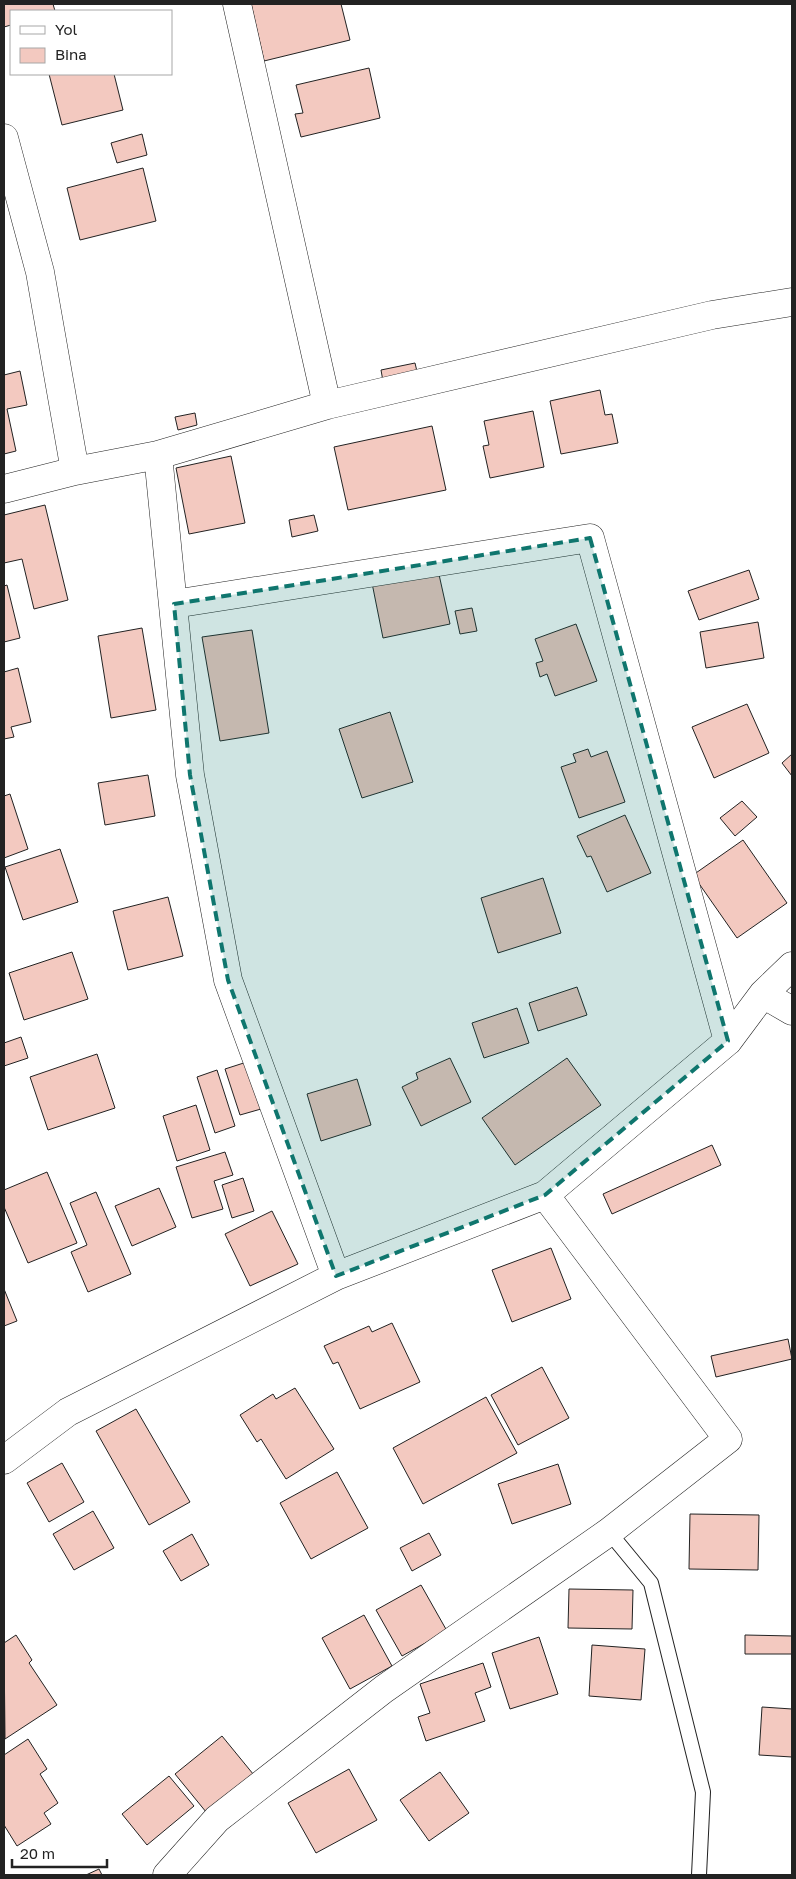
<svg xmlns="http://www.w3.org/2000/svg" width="796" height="1879" viewBox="0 0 796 1879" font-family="'Golos Text',sans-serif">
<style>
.building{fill:#f3c9c0;stroke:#222}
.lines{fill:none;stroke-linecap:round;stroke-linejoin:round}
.service-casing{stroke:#222;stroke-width:16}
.minor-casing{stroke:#222;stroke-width:29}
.service{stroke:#fff;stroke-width:14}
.minor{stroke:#fff;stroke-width:28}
.marked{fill:#0f766e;fill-opacity:0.2;stroke:#0f766e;stroke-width:4;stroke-dasharray:10 6;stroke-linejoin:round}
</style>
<rect width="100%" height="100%" fill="#fff"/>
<path class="building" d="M 4,4 L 53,4 L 55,11 L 11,11 L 11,25 L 4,27 Z
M 251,4 L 341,4 L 350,40 L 264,61 Z
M 369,68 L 380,118 L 301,137 L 295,114 L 303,113 L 296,85 Z
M 49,74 L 114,74 L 123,110 L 62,125 Z
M 142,134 L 147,155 L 117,163 L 111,143 Z
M 143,168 L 156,221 L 80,240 L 67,188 Z
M 415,363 L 419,380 L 384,387 L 381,370 Z
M 20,371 L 27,405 L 7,409 L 16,451 L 4,454 L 4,375 Z
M 600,390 L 605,415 L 612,414 L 618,443 L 561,454 L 550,401 Z
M 533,411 L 544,467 L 490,478 L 483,446 L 489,445 L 484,421 Z
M 195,413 L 197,425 L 178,430 L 175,417 Z
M 432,426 L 446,490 L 348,510 L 334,447 Z
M 231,456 L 245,523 L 189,534 L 176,468 Z
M 45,505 L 68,600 L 34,609 L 22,559 L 4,563 L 4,515 Z
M 314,515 L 318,531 L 292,537 L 289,520 Z
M 438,570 L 450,624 L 383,638 L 372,583 Z
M 749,570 L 759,599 L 699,620 L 688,591 Z
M 7,585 L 20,638 L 4,642 L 4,586 Z
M 472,608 L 477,631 L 460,634 L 455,611 Z
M 758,622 L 764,658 L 706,668 L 700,632 Z
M 576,624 L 597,681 L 555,696 L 547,674 L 540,677 L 536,663 L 543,661 L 535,639 Z
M 142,628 L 156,710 L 111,718 L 98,636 Z
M 252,630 L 269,733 L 220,741 L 202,637 Z
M 18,668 L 31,722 L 11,727 L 14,737 L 4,739 L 4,672 Z
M 747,704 L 769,753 L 714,778 L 692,727 Z
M 390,712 L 413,782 L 362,798 L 339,729 Z
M 588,749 L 591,757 L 607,751 L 625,802 L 579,818 L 561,767 L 576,762 L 573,754 Z
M 792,754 L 792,776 L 782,763 Z
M 148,775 L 155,816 L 105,825 L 98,783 Z
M 10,794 L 28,849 L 4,858 L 4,796 Z
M 742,801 L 757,817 L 735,836 L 720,818 Z
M 625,815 L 651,873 L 607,892 L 591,856 L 587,857 L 577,836 Z
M 743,840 L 787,903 L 737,938 L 693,875 Z
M 60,849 L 78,902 L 23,920 L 5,867 Z
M 543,878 L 561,933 L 498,953 L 481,898 Z
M 168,897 L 183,956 L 128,970 L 113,911 Z
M 72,952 L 88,999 L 24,1020 L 9,973 Z
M 577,987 L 587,1015 L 538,1031 L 529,1003 Z
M 517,1008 L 529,1043 L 484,1058 L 472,1023 Z
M 21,1037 L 28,1058 L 4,1066 L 4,1043 Z
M 97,1054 L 115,1108 L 48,1130 L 30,1077 Z
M 450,1058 L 471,1102 L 421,1126 L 402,1087 L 418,1079 L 416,1073 Z
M 567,1058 L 601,1105 L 515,1165 L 482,1118 Z
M 253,1060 L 268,1107 L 240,1115 L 225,1069 Z
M 217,1070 L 235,1126 L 215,1133 L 197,1077 Z
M 357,1079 L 371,1125 L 321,1141 L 307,1094 Z
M 196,1105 L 210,1150 L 177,1161 L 163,1116 Z
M 712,1145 L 721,1165 L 612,1214 L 603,1194 Z
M 225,1152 L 233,1175 L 214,1181 L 223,1209 L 192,1218 L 176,1167 Z
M 47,1172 L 77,1243 L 28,1263 L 4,1207 L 4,1190 Z
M 243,1178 L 254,1211 L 232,1218 L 222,1185 Z
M 159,1188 L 176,1227 L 132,1246 L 115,1206 Z
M 96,1192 L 131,1274 L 88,1292 L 71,1252 L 87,1245 L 70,1203 Z
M 272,1211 L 298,1264 L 250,1286 L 225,1234 Z
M 551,1248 L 571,1299 L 512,1322 L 492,1270 Z
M 4,1289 L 17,1321 L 4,1326 Z
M 392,1323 L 420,1382 L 360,1409 L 338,1362 L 333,1364 L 324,1346 L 369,1326 L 372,1332 Z
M 788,1339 L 792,1359 L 716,1377 L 711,1356 Z
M 542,1367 L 569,1418 L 518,1445 L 491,1395 Z
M 295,1388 L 334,1449 L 286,1479 L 261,1439 L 257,1442 L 240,1415 L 273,1394 L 276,1399 Z
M 486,1397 L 517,1453 L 423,1504 L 393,1448 Z
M 136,1409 L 190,1502 L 149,1525 L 96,1431 Z
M 62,1463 L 84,1502 L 49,1522 L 27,1483 Z
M 558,1464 L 571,1504 L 512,1524 L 498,1484 Z
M 337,1472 L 368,1528 L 311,1559 L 280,1503 Z
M 93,1511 L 114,1548 L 74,1570 L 53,1534 Z
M 690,1514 L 759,1515 L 758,1570 L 689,1569 Z
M 429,1533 L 441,1555 L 412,1571 L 400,1548 Z
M 192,1534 L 209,1565 L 181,1581 L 163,1551 Z
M 421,1585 L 447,1631 L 402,1656 L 376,1610 Z
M 569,1589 L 633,1590 L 632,1629 L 568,1628 Z
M 364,1615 L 392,1666 L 350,1689 L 322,1638 Z
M 16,1635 L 32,1660 L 29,1663 L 57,1705 L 5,1739 L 4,1643 Z
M 745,1635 L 792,1636 L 792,1654 L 745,1654 Z
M 539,1637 L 558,1694 L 510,1709 L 492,1653 Z
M 592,1645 L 645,1649 L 641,1700 L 589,1696 Z
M 483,1663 L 491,1687 L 475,1693 L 485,1721 L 426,1741 L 418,1717 L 430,1713 L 420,1684 Z
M 762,1707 L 792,1709 L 792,1757 L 759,1755 Z
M 222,1736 L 258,1780 L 211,1818 L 175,1774 Z
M 28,1739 L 47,1769 L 40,1774 L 58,1803 L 44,1813 L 51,1824 L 17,1846 L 4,1825 L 4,1755 Z
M 349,1769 L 377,1820 L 316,1853 L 288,1803 Z
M 440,1772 L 469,1813 L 429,1841 L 400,1800 Z
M 169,1776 L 194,1806 L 147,1845 L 122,1814 Z
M 99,1869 L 102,1875 L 86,1875 Z"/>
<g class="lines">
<defs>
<path id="service" d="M 609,1532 L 651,1583 L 703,1792 L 699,1875"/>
<path id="minor" d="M 237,4 L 327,405
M 4,138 L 40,272 L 75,471
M 158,455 L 190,775 L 228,980 L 336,1276
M 4,489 L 75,471 L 158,455 L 327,405 L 712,315 L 792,302
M 174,604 L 590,538 L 728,1041
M 763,994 L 792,1011
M 4,1460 L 68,1412 L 336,1276 L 545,1195 L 728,1041 L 763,994 L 792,966
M 167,1875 L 217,1819 L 384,1689 L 609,1532 L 728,1439 L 545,1195"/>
</defs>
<use href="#service" class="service-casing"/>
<use href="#minor" class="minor-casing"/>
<use href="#service" class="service"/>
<use href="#minor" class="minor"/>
</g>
<path class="marked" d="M 590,538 L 728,1041 L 545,1195 L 336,1276 L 228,980 L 190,775 L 174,604 Z"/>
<rect width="796" height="1879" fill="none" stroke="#222222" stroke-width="10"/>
<rect x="10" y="10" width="162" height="65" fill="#ffffff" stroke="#a7a7a7"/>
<rect x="20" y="26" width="25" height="8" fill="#ffffff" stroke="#a7a7a7"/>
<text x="55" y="35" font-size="15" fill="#222222">Yol</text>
<rect x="20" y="48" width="25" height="15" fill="#f3c9c0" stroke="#a7a7a7"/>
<text x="55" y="60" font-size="15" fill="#222222">Bina</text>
<path d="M12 1859v8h95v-8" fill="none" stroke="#222222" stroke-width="2.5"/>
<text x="20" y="1859" font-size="15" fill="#222222" stroke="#ffffff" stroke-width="4" paint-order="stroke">20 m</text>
</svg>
